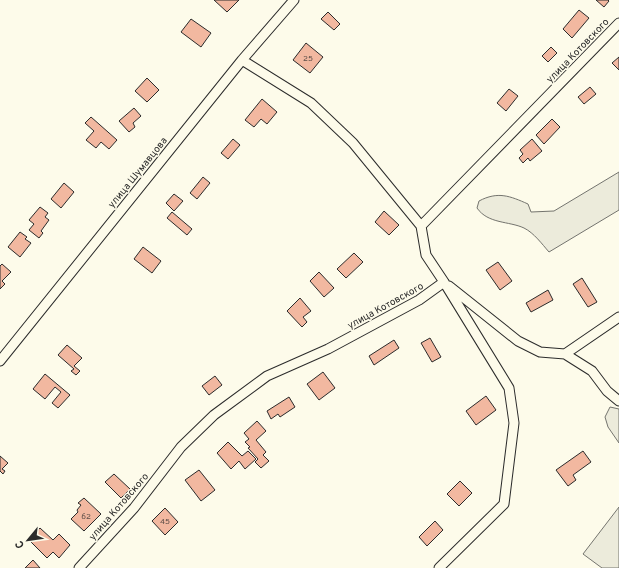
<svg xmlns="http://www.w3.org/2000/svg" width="619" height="568" viewBox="0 0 619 568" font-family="Overpass,sans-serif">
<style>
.green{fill:#ecebdb;stroke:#74746e}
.building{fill:#f2b8a0;stroke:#2b2b2b}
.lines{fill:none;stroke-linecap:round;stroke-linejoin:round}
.street-casing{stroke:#2b2b2b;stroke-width:11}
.street{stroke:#fdfbea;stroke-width:9}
.labels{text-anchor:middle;stroke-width:3;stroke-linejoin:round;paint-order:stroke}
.number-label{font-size:8px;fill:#5d4e48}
.street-label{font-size:10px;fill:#2b2b2b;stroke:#fdfbea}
</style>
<rect width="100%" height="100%" fill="#fdfbea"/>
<path class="green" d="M 619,172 L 619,210 L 549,252 C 542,244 534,233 524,228 C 509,221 488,224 477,208 L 479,201 C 498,191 510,196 528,204 L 531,212 L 554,211 Z
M 610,407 L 619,409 L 619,443 L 608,427 L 605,417 Z
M 619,507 L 619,568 L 602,568 L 583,554 Z"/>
<path class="building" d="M 214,0 L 239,0 L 227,12 Z
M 596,0 L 608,0 L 609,1 L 604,7 Z
M 579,10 L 589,18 L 572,38 L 563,29 Z
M 328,12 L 340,24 L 334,30 L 321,19 Z
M 191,19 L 211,33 L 201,47 L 181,32 Z
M 306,43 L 323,57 L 310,73 L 293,60 Z
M 551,47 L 557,53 L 548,62 L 542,56 Z
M 619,57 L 619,70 L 612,63 Z
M 147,78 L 159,90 L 147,102 L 135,91 Z
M 590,87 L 596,94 L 584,104 L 578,97 Z
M 509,89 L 518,96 L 506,111 L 497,103 Z
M 262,99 L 277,112 L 267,124 L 261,119 L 254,127 L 245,120 Z
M 134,108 L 141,116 L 133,123 L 135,127 L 129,132 L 119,121 Z
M 91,117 L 117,140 L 109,149 L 101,142 L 96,148 L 86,140 L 94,131 L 85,123 Z
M 552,119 L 560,127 L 544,144 L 536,135 Z
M 233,139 L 240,145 L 228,159 L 221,153 Z
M 532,139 L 542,151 L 530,161 L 528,158 L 523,163 L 519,158 L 523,154 L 520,150 Z
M 203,177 L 210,183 L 197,199 L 190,193 Z
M 64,183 L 74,192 L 61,208 L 51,199 Z
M 174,194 L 183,201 L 174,211 L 166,203 Z
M 40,207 L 48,213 L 45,217 L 49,220 L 41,231 L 43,233 L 39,238 L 29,230 L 34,224 L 29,220 Z
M 384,211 L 399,225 L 389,235 L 375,222 Z
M 172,212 L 192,229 L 187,235 L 167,218 Z
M 20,232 L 27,237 L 25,239 L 31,243 L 20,257 L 8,247 Z
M 143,247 L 161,261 L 152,273 L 134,259 Z
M 354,253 L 363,262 L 346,278 L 337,269 Z
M 498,262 L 512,281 L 500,290 L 486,270 Z
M 2,264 L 11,272 L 2,281 L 5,284 L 0,289 L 0,266 Z
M 319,272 L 334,288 L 324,297 L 310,281 Z
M 582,278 L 597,302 L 588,307 L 573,284 Z
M 548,290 L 553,300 L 531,312 L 526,303 Z
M 300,298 L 311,311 L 303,317 L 307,322 L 302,327 L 287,311 Z
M 430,338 L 441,357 L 432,362 L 421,343 Z
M 394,340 L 399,348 L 374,365 L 369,356 Z
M 67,345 L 82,358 L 74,366 L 80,371 L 76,375 L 71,371 L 74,369 L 58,355 Z
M 323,372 L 335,388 L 319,400 L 307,384 Z
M 45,374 L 70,395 L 58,408 L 52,403 L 61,392 L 55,387 L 45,399 L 33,389 Z
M 215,376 L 222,385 L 209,395 L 202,386 Z
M 486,396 L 496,410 L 476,425 L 466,411 Z
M 289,397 L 295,407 L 280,417 L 278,414 L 271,419 L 267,411 Z
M 257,421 L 266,431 L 256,440 L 266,452 L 263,455 L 269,461 L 261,468 L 255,462 L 258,459 L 248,448 L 250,447 L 245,442 L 249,439 L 244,433 Z
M 228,442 L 242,456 L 248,451 L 256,459 L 245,469 L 239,461 L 231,469 L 217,453 Z
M 583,451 L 591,462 L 573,475 L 576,480 L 568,486 L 556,470 Z
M 0,456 L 8,463 L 2,469 L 5,471 L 3,474 L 0,471 Z
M 199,470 L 215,490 L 201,501 L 185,480 Z
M 114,474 L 130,489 L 121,498 L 105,482 Z
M 460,481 L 472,493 L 459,506 L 447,494 Z
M 84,498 L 101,514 L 84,531 L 71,519 L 78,512 L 77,510 L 81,505 L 78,503 Z
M 165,508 L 178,522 L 165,535 L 152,521 Z
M 435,521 L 443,530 L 427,546 L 419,537 Z
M 40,528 L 53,540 L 59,534 L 70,545 L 59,558 L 53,552 L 47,558 L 29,540 Z
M 33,560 L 40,568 L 25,568 Z"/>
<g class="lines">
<defs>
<path id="street" d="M 242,60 L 311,103 L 353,143 L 421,226
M 449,286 L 518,341 L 540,352 L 565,354 L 619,317
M 565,354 L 592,371 L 607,391 L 619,401
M 0,361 L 242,60 L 294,0
M 79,568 L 134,508 L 181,447 L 214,415 L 267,376 L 328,349 L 419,300 L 444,282 L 426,255 L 421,226 L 619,23
M 439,568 L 504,504 L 514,423 L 509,388 L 444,282"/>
</defs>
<use href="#street" class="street-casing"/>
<use href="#street" class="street"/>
</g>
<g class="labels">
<g class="number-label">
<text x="308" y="61">25</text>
<text x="86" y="519">62</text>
<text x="165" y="524">45</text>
</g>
<g class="street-label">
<text transform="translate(577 50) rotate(-46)" y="4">улица Котовского</text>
<text transform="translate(137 172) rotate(-51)" y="4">улица Шумавцова</text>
<text transform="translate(385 305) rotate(-29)" y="4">улица Котовского</text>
<text transform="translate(118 506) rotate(-49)" y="4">улица Котовского</text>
</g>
</g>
<g transform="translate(28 540) rotate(241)" stroke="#fdfbea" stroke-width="3" paint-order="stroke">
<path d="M0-3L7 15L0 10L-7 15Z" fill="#2b2b2b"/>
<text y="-6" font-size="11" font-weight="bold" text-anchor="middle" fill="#2b2b2b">С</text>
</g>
</svg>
